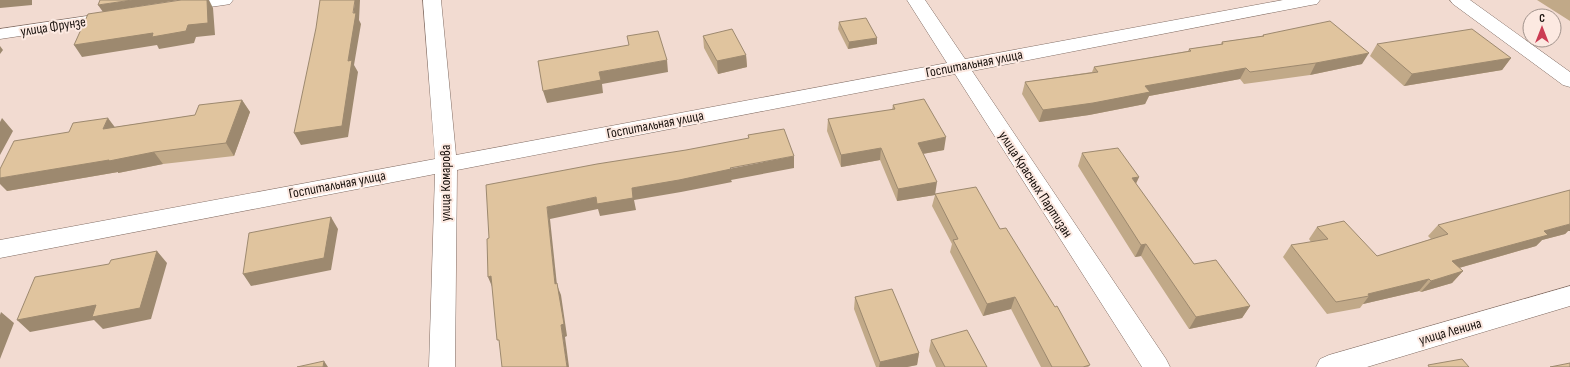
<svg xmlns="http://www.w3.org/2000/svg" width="1570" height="367" viewBox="0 0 1570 367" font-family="'Sofia Sans Condensed',sans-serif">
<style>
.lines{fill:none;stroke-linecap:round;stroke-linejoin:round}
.minor-casing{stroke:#816c63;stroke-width:1}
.tertiary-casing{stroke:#816c63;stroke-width:1}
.minor{fill:#fff;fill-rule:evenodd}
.tertiary{fill:#fff;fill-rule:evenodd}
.wall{fill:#c1a988}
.shaded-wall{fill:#9d896f}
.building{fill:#e0c49e;stroke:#9d896f}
.labels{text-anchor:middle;stroke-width:4;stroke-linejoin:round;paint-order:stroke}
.street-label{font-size:14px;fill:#18110d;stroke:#fce9e1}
</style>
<rect width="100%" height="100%" fill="#f2dbd1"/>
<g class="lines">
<defs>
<path id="minor" d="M 186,0 L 233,0 L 230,4 L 224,5 L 181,11 L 175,10 L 172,6 L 175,2 Z
M 423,0 L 441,0 L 456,155 L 947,63 L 907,0 L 925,0 L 965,59 L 1283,0 L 1320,0 L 1317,4 L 1311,5 L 972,71 L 1166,359 L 1170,367 L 1142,367 L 955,74 L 457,170 L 455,367 L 429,367 L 435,174 L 0,258 L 0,240 L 435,159 Z
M 114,12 L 120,13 L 123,17 L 120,21 L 0,39 L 0,29 Z"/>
<path id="tertiary" d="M 1450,0 L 1470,0 L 1570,72 L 1570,87 L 1563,85 L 1453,4 Z
M 1570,286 L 1570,306 L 1367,367 L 1316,367 L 1320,359 L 1329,355 Z"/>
</defs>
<use href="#minor" class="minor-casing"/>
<use href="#tertiary" class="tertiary-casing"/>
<use href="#minor" class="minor"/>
<use href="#tertiary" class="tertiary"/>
</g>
<path class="wall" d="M 1537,0 L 1570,0 L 1570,21 Z
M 839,22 L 877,38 L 877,44 L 848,49 L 838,29 Z
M 1263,35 L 1362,64 L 1310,75 L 1244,84 L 1240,79 L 1149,96 L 1145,104 L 1089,115 L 1039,122 L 1022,94 L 1025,82 L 1092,72 L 1094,67 L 1188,51 L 1189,49 L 1221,44 L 1222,42 L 1262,36 Z
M 703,36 L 746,55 L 747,67 L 718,74 L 704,48 Z
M 1377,44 L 1511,58 L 1502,70 L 1404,86 L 1370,56 Z
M 242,100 L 250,112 L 234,156 L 163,164 L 118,173 L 118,172 L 7,191 L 115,127 L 195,115 Z
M 893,105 L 944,150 L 923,154 L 935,194 L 1000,229 L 1089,367 L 1041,367 L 1011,309 L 983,316 L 950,252 L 952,244 L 932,206 L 935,195 L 897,201 L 880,160 L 841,167 L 827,131 L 828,119 L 892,110 Z
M 1082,153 L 1139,177 L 1136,184 L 1194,264 L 1250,306 L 1242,318 L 1189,329 L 1141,256 L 1135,257 L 1078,166 Z
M 1438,225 L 1568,231 L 1565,234 L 1542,240 L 1536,246 L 1459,268 L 1463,271 L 1452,283 L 1421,292 L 1419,291 L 1363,304 L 1360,308 L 1327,314 L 1283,257 L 1291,245 L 1311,242 L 1309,239 L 1317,227 L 1377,256 L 1431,239 L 1428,236 Z
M 855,297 L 919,353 L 917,365 L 907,367 L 876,367 L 854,309 Z
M 931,340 L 987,367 L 936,367 L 929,351 Z"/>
<path class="shaded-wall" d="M 0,0 L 32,0 L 32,5 L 0,8 Z
M 132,0 L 179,0 L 103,12 L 98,5 Z
M 207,0 L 209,0 L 213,8 L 215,35 L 196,37 L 194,43 L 159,49 L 157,45 L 82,57 L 74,45 L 188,25 Z
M 355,0 L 360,0 L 359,20 L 361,24 L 354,65 L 358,72 L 348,137 L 301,145 L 294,133 L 348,61 Z
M 877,38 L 877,44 L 848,49 L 849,42 Z
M 0,46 L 3,50 L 0,54 Z
M 1369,53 L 1362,64 L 1310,75 L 1316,63 Z
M 746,55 L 747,67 L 718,74 L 717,61 Z
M 1511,58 L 1502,70 L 1404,86 L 1412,74 Z
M 667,60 L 668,72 L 602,84 L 603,93 L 547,103 L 543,91 L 599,72 Z
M 1246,68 L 1240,79 L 1149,96 L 1145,104 L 1089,115 L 1039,122 L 1043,110 L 1145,86 Z
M 242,100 L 250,112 L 234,156 L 226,143 Z
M 2,118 L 13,131 L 0,155 L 0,122 Z
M 108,118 L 117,130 L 103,129 Z
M 946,137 L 944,150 L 916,155 L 918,143 Z
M 881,148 L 880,160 L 841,167 L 841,155 Z
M 154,152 L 163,164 L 118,173 L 118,172 L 7,191 L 0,184 L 0,178 Z
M 794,156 L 794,168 L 731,180 L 732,182 L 681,192 L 634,200 L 636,210 L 600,216 L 598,209 L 550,219 L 557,285 L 561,295 L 567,336 L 565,337 L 569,367 L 567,367 L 555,284 L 547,207 L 596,197 L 632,188 Z
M 1139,177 L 1133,189 L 1132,178 Z
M 937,182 L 935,195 L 897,201 L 898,189 Z
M 331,217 L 338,229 L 331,270 L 251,286 L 243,274 Z
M 1570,224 L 1570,231 L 1568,231 L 1565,234 L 1542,240 L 1536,246 L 1441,273 L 1452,261 L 1544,231 Z
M 1146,244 L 1141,256 L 1135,257 L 1141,245 Z
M 157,251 L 167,263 L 151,319 L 103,329 L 94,320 L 30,332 L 17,320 Z
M 1463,271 L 1452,283 L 1421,292 L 1431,281 Z
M 491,276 L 493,289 L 488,277 Z
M 1429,279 L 1419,291 L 1363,304 L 1369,296 L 1368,294 Z
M 1015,297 L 1011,309 L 983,316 L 987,304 Z
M 1250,306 L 1242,318 L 1189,329 L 1196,317 Z
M 1,312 L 14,323 L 0,359 L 0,315 Z
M 919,353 L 917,365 L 907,367 L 879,367 L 880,362 Z
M 324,361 L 328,367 L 323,367 Z"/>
<path class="building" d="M 100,0 L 132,0 L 98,5 Z
M 181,0 L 207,0 L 208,23 L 188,25 L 186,31 L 152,37 L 153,33 L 74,45 L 88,14 Z
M 320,0 L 355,0 L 353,13 L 356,13 L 348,61 L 352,60 L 342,126 L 294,133 L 316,28 Z
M 866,18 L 877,38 L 849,42 L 839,22 Z
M 1330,21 L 1369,53 L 1316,63 L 1250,72 L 1246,68 L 1145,86 L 1150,92 L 1093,103 L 1043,110 L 1025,82 L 1098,72 L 1094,67 L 1191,51 L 1189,49 L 1223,44 L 1222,42 L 1264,36 L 1263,35 Z
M 732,29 L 746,55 L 717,61 L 703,36 Z
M 1472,29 L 1511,58 L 1412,74 L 1377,44 Z
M 658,31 L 667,60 L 599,72 L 601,80 L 543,91 L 538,61 L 629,45 L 627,36 Z
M 924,99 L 946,137 L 918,143 L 937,182 L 898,189 L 881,148 L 841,155 L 828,119 L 895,109 L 893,105 Z
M 242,100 L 226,143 L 154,152 L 109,161 L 109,160 L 0,178 L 0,169 L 14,141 L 69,132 L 73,123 L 108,118 L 103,129 L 195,115 L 199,105 Z
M 784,129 L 794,156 L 730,168 L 731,169 L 679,180 L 632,188 L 633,198 L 597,204 L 596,197 L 547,207 L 555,284 L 557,283 L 564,324 L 561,325 L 567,367 L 502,367 L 499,340 L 497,340 L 491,276 L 488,277 L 487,239 L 489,238 L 486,185 L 597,164 L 686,150 L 749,138 L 748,135 Z
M 1118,148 L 1139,177 L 1132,178 L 1194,264 L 1216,260 L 1250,306 L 1196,317 L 1146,244 L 1141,245 L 1082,153 Z
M 976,187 L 1000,229 L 1006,228 L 1055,307 L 1057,306 L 1090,365 L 1083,367 L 1052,367 L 1015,297 L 987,304 L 953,240 L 958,239 L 935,194 Z
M 1570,190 L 1570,224 L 1544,231 L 1548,235 L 1452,261 L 1463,271 L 1431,281 L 1429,279 L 1368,294 L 1369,296 L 1336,302 L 1291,245 L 1328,239 L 1317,227 L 1344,221 L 1377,256 L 1448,234 L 1438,225 Z
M 331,217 L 324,258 L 243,274 L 249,233 Z
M 157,251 L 140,308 L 92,317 L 96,305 L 17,320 L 35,277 L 109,264 L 111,260 Z
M 892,289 L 919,353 L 880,362 L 855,297 Z
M 967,330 L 987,367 L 945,367 L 931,340 Z
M 1462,359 L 1469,367 L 1429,367 L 1428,365 Z
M 324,361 L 323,367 L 297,367 Z
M 1570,363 L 1570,367 L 1550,367 Z"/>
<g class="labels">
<g class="street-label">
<text transform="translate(53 26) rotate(-9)" y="5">улица Фрунзе</text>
<text transform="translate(974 63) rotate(-11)" y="5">Госпитальная улица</text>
<text transform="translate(655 124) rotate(-11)" y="5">Госпитальная улица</text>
<text transform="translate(445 183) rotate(-90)" y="5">улица Комарова</text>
<text transform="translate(337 184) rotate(-11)" y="5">Госпитальная улица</text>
<text transform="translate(1036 184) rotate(57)" y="5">улица Красных Партизан</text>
<text transform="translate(1450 331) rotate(-16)" y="5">улица Ленина</text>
</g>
</g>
<g transform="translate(1542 28)"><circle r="19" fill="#fce9e1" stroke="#a1938c"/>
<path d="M0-3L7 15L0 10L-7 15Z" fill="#cb3b52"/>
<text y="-6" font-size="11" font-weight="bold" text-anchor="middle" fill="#18110d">С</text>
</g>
</svg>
